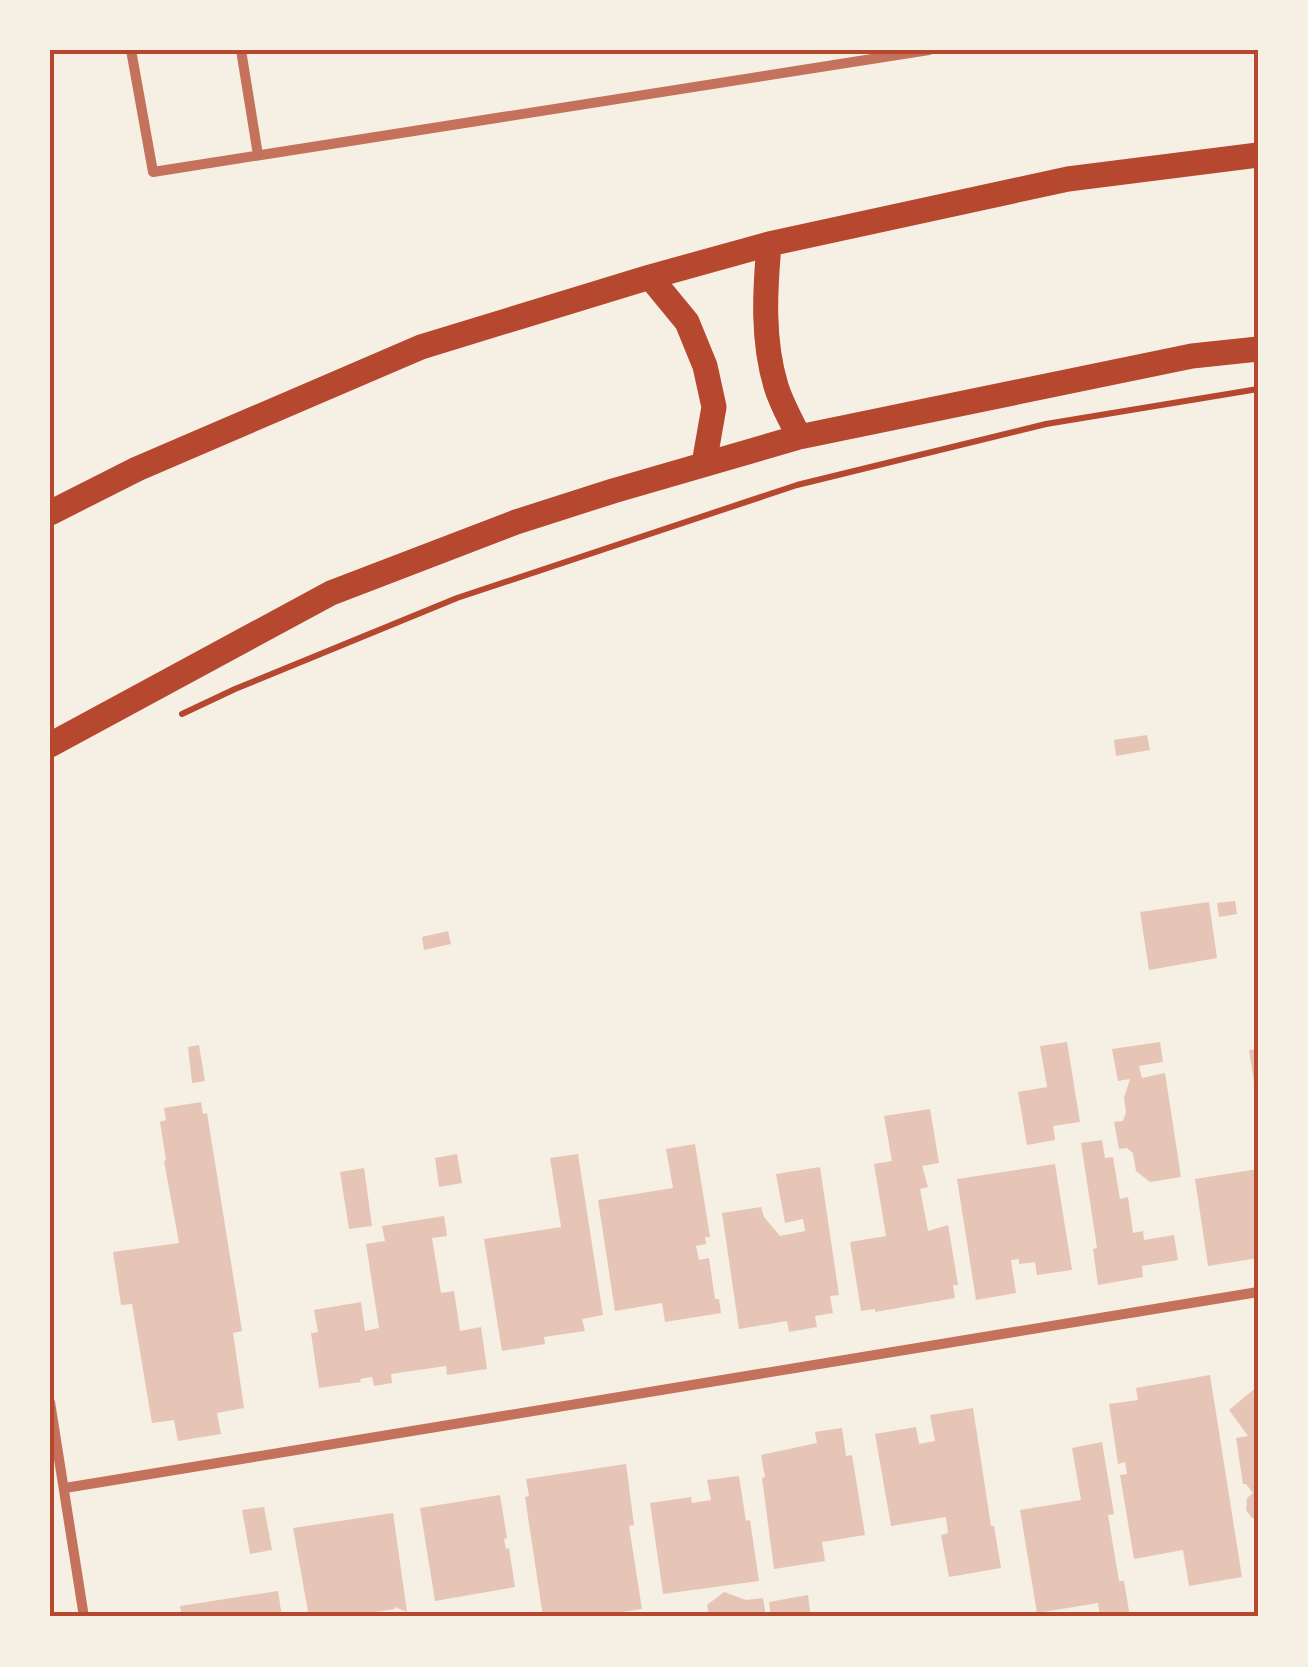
<svg xmlns="http://www.w3.org/2000/svg" width="1308" height="1667" viewBox="0 0 1308 1667" font-family="'Source Sans 3',sans-serif">
<style>
.building{fill:#e6c5b7}
.lines{fill:none;stroke-linecap:round;stroke-linejoin:round}
.path{stroke:#b5482f;stroke-width:6}
.minor{stroke:#c5725c;stroke-width:10}
.primary{stroke:#b5482f;stroke-width:25}
.neatline{fill:none;stroke:#b5482f;stroke-width:4}
</style>
<rect width="100%" height="100%" fill="#f6efe4"/>
<path class="building" d="M 1147,735 L 1150,750 L 1116,756 L 1114,740 Z
M 1235,901 L 1237,914 L 1219,917 L 1217,903 Z
M 1209,902 L 1217,958 L 1149,970 L 1140,912 Z
M 448,931 L 451,944 L 424,950 L 422,937 Z
M 1067,1042 L 1080,1122 L 1053,1126 L 1055,1140 L 1027,1145 L 1018,1092 L 1047,1087 L 1040,1046 Z
M 1160,1042 L 1163,1062 L 1139,1066 L 1142,1078 L 1165,1073 L 1181,1177 L 1150,1182 L 1136,1171 L 1133,1153 L 1127,1148 L 1119,1149 L 1114,1122 L 1123,1121 L 1126,1112 L 1124,1098 L 1130,1079 L 1118,1081 L 1112,1049 Z
M 199,1045 L 205,1081 L 192,1083 L 188,1047 Z
M 1258,1049 L 1258,1096 L 1256,1096 L 1249,1050 Z
M 201,1102 L 203,1114 L 207,1113 L 242,1331 L 233,1333 L 244,1408 L 217,1413 L 221,1434 L 178,1441 L 174,1420 L 152,1423 L 132,1304 L 121,1305 L 113,1252 L 179,1243 L 164,1161 L 166,1160 L 160,1122 L 166,1120 L 164,1108 Z
M 930,1109 L 939,1163 L 922,1166 L 928,1187 L 920,1189 L 928,1231 L 948,1225 L 958,1285 L 953,1285 L 955,1298 L 875,1312 L 875,1309 L 861,1311 L 850,1242 L 886,1236 L 874,1164 L 892,1161 L 884,1116 Z
M 1102,1140 L 1105,1158 L 1113,1157 L 1120,1199 L 1128,1197 L 1133,1233 L 1143,1231 L 1144,1240 L 1174,1235 L 1178,1260 L 1142,1266 L 1143,1277 L 1098,1285 L 1093,1249 L 1097,1248 L 1081,1143 Z
M 695,1144 L 710,1237 L 705,1237 L 706,1244 L 696,1246 L 699,1260 L 709,1258 L 715,1299 L 719,1299 L 721,1313 L 665,1322 L 662,1303 L 615,1311 L 598,1200 L 673,1188 L 666,1149 Z
M 457,1154 L 462,1183 L 439,1187 L 435,1158 Z
M 578,1154 L 603,1315 L 582,1319 L 585,1331 L 544,1337 L 545,1344 L 502,1351 L 484,1239 L 561,1227 L 550,1158 Z
M 1055,1164 L 1072,1270 L 1037,1275 L 1035,1262 L 1019,1264 L 1019,1259 L 1011,1260 L 1016,1293 L 976,1300 L 957,1179 Z
M 820,1167 L 839,1295 L 830,1296 L 833,1313 L 815,1316 L 817,1327 L 789,1332 L 787,1321 L 739,1329 L 722,1213 L 761,1207 L 764,1217 L 780,1236 L 805,1231 L 803,1219 L 785,1223 L 776,1174 Z
M 364,1168 L 372,1226 L 349,1229 L 340,1172 Z
M 1258,1169 L 1258,1258 L 1208,1266 L 1195,1179 Z
M 444,1216 L 447,1236 L 432,1238 L 441,1293 L 454,1291 L 460,1331 L 481,1327 L 487,1369 L 447,1375 L 446,1366 L 391,1374 L 392,1383 L 374,1386 L 372,1377 L 360,1379 L 361,1382 L 319,1388 L 311,1333 L 318,1332 L 314,1310 L 361,1302 L 365,1331 L 379,1328 L 366,1244 L 385,1241 L 382,1226 Z
M 1210,1375 L 1242,1577 L 1189,1586 L 1183,1550 L 1134,1559 L 1120,1475 L 1127,1474 L 1125,1462 L 1118,1464 L 1109,1404 L 1138,1400 L 1136,1388 Z
M 1258,1386 L 1258,1517 L 1252,1518 L 1246,1510 L 1247,1498 L 1253,1493 L 1246,1484 L 1243,1484 L 1236,1438 L 1248,1436 L 1229,1410 Z
M 973,1408 L 991,1526 L 994,1526 L 1001,1568 L 949,1577 L 941,1535 L 948,1533 L 946,1517 L 891,1526 L 875,1434 L 916,1427 L 919,1444 L 935,1441 L 930,1415 Z
M 842,1428 L 846,1456 L 852,1455 L 865,1535 L 822,1542 L 825,1561 L 774,1569 L 762,1478 L 765,1477 L 761,1455 L 817,1443 L 815,1432 Z
M 1102,1442 L 1114,1514 L 1108,1515 L 1119,1581 L 1124,1581 L 1130,1617 L 1100,1617 L 1098,1603 L 1037,1613 L 1020,1510 L 1081,1500 L 1072,1448 Z
M 626,1464 L 634,1525 L 629,1526 L 642,1609 L 590,1617 L 543,1617 L 525,1497 L 529,1496 L 526,1479 Z
M 739,1476 L 746,1521 L 750,1520 L 759,1581 L 663,1594 L 650,1503 L 691,1497 L 692,1503 L 711,1500 L 707,1480 Z
M 500,1495 L 507,1538 L 504,1539 L 506,1549 L 509,1548 L 515,1587 L 435,1601 L 420,1508 Z
M 264,1507 L 272,1550 L 250,1554 L 242,1510 Z
M 393,1513 L 407,1612 L 395,1607 L 395,1609 L 343,1617 L 309,1617 L 293,1528 Z
M 278,1591 L 282,1617 L 182,1617 L 180,1606 Z
M 724,1592 L 746,1600 L 763,1598 L 766,1617 L 709,1617 L 707,1605 Z
M 808,1595 L 811,1617 L 771,1617 L 769,1602 Z"/>
<g class="lines">
<path class="path" d="M 182,714 L 235,689 L 457,598 L 797,485 L 1046,424 L 1258,389"/>
<path class="minor" d="M 131,50 L 153,172 L 929,50
M 241,50 L 258,155
M 50,1402 L 84,1617
M 65,1488 L 1258,1292"/>
<path class="primary" d="M 769,244 C 765,291 762,340 776,386 C 781,403 791,420 799,437
M 650,277 L 687,322 L 705,366 L 714,407 L 704,464
M 50,513 L 137,469 L 421,347 L 650,277 L 769,244 L 1068,179 L 1258,155
M 50,745 L 331,593 L 516,522 L 613,491 L 799,437 L 1192,356 L 1258,349"/>
</g>
<rect width="1308" height="1667" fill="none" stroke="#f6efe4" stroke-width="105"/>
<rect x="52" y="52" width="1204" height="1562" class="neatline"/>
</svg>
